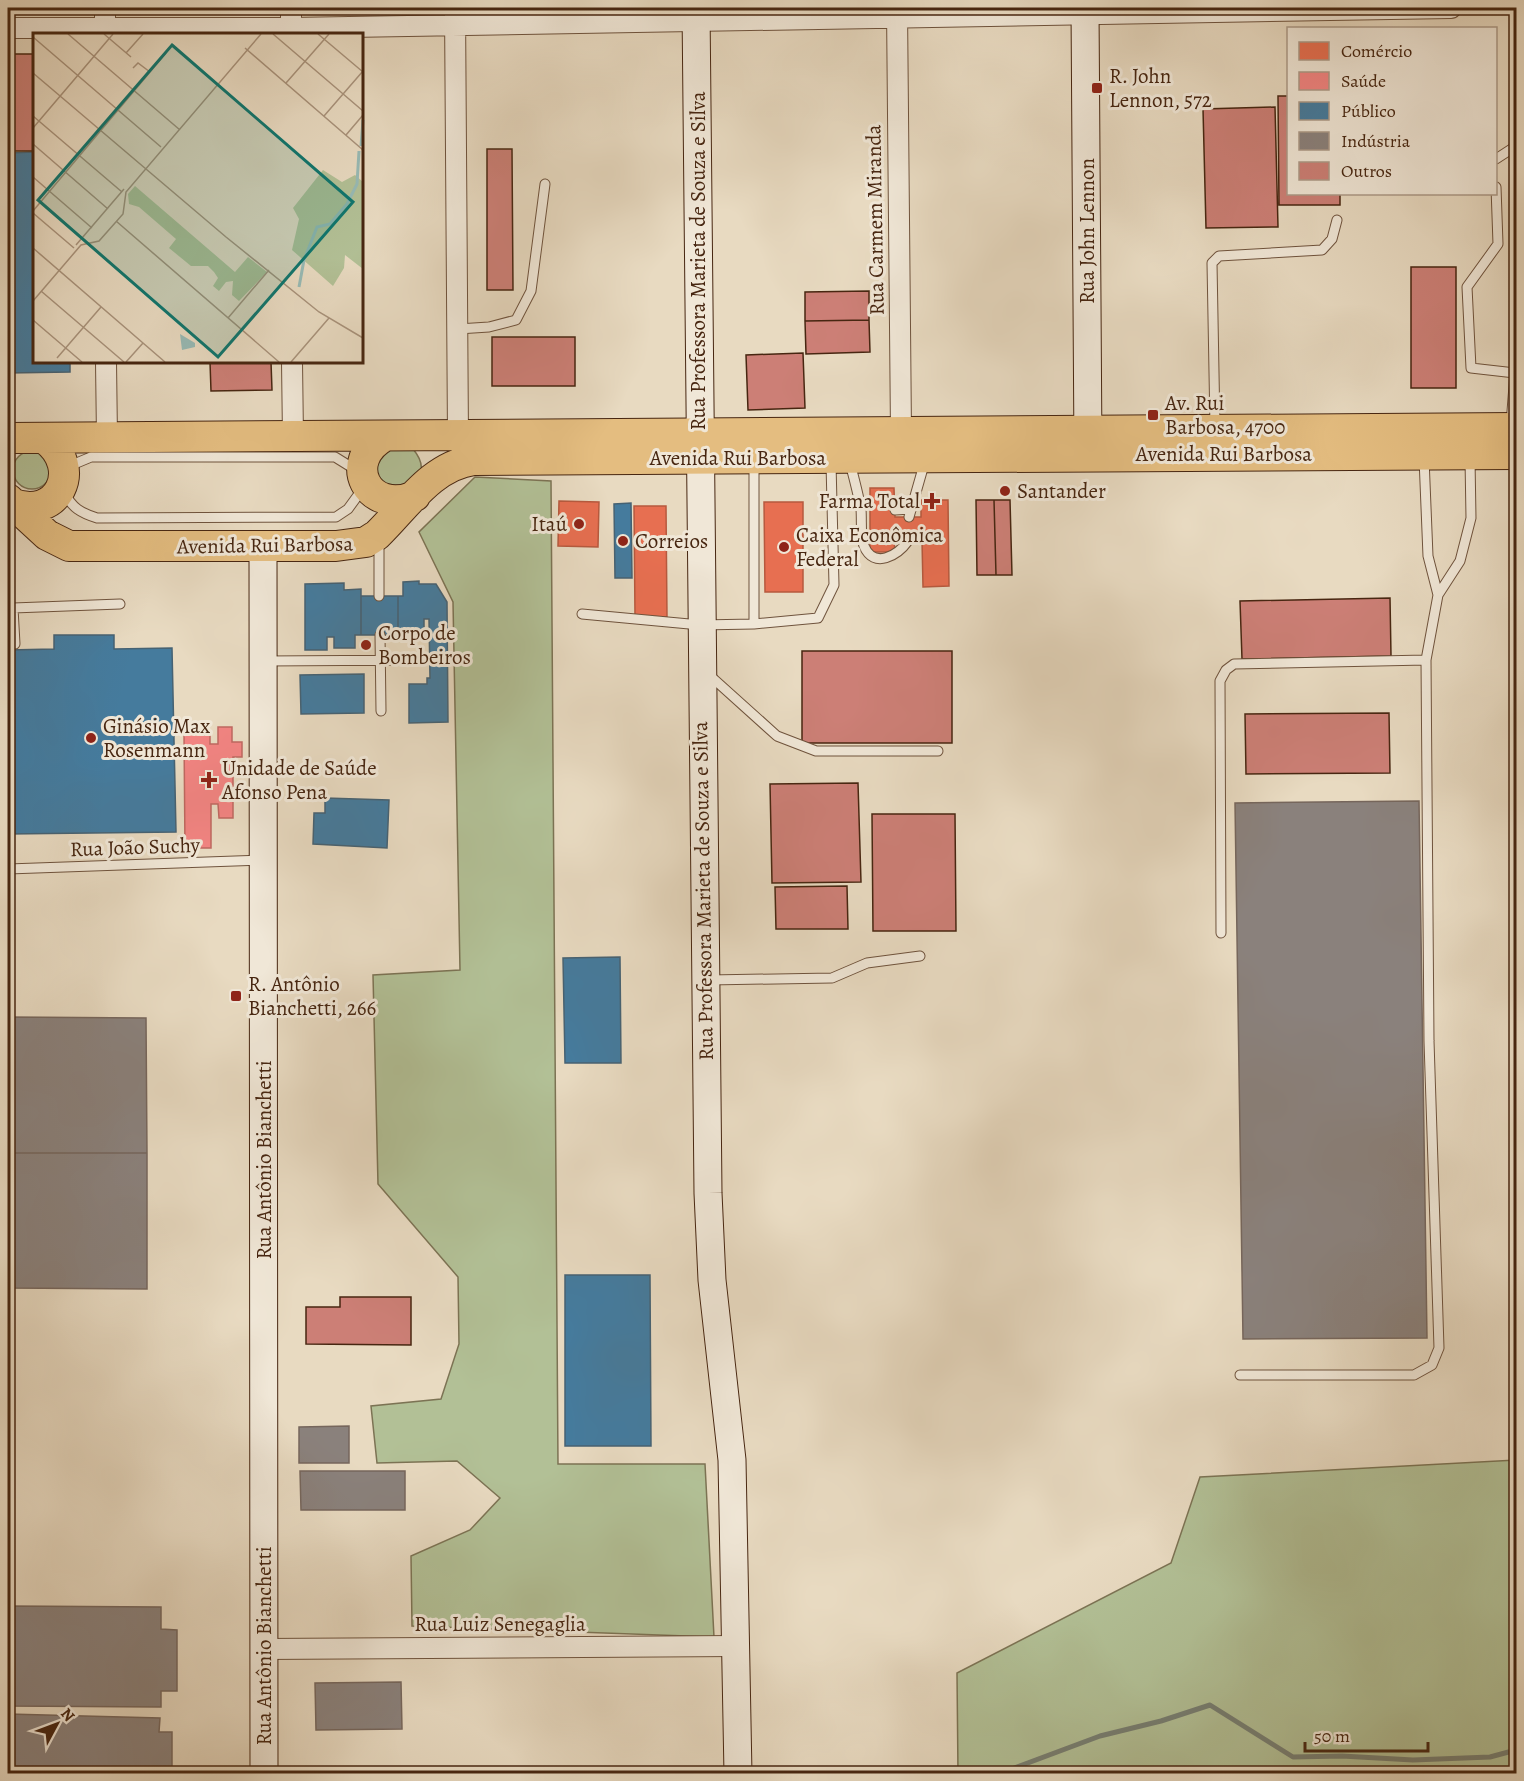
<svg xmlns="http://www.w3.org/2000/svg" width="1524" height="1781" viewBox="0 0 1524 1781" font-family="Alegreya,serif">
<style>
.green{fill:#b2c096;stroke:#7c7354;stroke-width:1.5}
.shops{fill:#e76f51;stroke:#b7593e;stroke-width:1.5}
.health{fill:#f28482;stroke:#bf6860;stroke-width:1.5}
.public{fill:#457b9d;stroke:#466273;stroke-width:1.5}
.industry{fill:#8a817c;stroke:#76665c;stroke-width:1.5}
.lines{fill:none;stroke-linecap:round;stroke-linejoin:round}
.stream{stroke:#777f73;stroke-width:5}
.building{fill:#cc7f76;stroke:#472611;stroke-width:1.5}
.lane-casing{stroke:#6f533d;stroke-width:11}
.street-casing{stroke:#6f533d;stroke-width:22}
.secondary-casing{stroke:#472611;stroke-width:29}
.primary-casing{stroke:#472611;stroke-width:32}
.lane{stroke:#f0e7d7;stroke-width:9}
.street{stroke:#f0e7d7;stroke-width:20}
.secondary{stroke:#f0e7d7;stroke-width:27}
.primary{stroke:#e4bd80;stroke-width:30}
.poi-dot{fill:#8f2418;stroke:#f0e7d7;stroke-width:2}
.labels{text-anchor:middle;stroke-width:6;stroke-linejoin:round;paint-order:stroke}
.poi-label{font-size:21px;fill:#472611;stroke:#f0e7d7;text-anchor:start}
.street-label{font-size:21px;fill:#472611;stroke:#f0e7d7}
.inset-river{fill:none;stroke:#97bab5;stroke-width:3}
.inset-road{fill:none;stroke:#a8927b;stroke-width:1.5}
.view{fill:#0f766e;fill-opacity:0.15;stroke:#0f766e;stroke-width:3}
.inset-edge{fill:none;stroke:#472611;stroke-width:3}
</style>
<rect width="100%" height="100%" fill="#e8dac1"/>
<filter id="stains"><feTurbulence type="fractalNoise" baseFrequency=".00333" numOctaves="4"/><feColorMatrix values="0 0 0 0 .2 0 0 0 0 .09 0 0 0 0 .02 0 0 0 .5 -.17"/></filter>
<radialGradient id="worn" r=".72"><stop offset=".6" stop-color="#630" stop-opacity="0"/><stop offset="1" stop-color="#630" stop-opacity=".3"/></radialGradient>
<path class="green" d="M 383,446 L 413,449 C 424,462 424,473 414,487 L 376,483 L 375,453 Z
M13 470a19 19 0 1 1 38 0a19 19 0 1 1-38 0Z
M 475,477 L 551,481 L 558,1464 L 705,1464 L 714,1637 L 412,1626 L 411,1556 L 470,1530 L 500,1498 L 457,1461 L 377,1463 L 371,1406 L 441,1399 L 459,1344 L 458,1277 L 378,1184 L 373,975 L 460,970 L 453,602 L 419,532 Z
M 1516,1460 L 1516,1773 L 958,1773 L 957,1673 L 1171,1563 L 1200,1477 Z"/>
<path class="shops" d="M 870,488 L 894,488 L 895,517 L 921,517 L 921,500 L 948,500 L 949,586 L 923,587 L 922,541 L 894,541 L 895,552 L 870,552 Z
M 559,501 L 599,502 L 598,547 L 558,546 Z
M 764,502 L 803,502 L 803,592 L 765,592 Z
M 634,506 L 666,506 L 667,617 L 635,616 Z"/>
<path class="health" d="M 218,727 L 232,727 L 232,742 L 242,742 L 242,757 L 233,757 L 233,818 L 219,818 L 218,804 L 211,804 L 211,848 L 185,848 L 184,734 L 210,735 L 210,744 L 218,744 Z"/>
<path class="public" d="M 34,152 L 34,362 L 70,362 L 70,372 L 8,373 L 8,153 Z
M 631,503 L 632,578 L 615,578 L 614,504 Z
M 419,581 L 419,584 L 436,584 L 447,602 L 448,722 L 409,723 L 409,684 L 427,684 L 427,678 L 430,678 L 429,619 L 424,619 L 424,635 L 398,635 L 398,596 L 403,596 L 403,582 Z
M 344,583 L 344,590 L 361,589 L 361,635 L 355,635 L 355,648 L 334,648 L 334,637 L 327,637 L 327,650 L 305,650 L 305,584 Z
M 361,596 L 398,596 L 398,635 L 361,635 Z
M 54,635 L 114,635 L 114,649 L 172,648 L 176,832 L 8,834 L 8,650 L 54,649 Z
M 364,674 L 364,713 L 301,714 L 300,675 Z
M 325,798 L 389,800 L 387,848 L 313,844 L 314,813 L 325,813 Z
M 620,957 L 621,1063 L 565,1063 L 563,958 Z
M 565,1275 L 650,1275 L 651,1446 L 565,1446 Z"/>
<path class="industry" d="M 1419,801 L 1427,1338 L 1243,1339 L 1235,803 Z
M 8,1017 L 146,1018 L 147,1153 L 8,1153 Z
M 8,1153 L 147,1153 L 147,1289 L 8,1288 Z
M 349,1426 L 349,1463 L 299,1463 L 299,1427 Z
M 300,1471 L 405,1471 L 405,1510 L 301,1510 Z
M 8,1606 L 161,1607 L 161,1629 L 177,1630 L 177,1691 L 161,1691 L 161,1707 L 8,1706 Z
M 401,1682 L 402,1729 L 316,1730 L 315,1683 Z
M 8,1714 L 160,1718 L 159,1732 L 172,1732 L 172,1774 L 8,1774 Z"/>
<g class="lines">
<path class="stream" d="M 998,1774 L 1100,1736 L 1161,1721 L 1210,1705 L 1293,1757 L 1342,1756 L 1413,1760 L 1490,1757 L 1516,1750"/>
</g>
<path class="building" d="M 8,54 L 34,54 L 34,151 L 8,151 Z
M 1278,96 L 1288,96 L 1288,194 L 1340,194 L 1340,205 L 1279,205 Z
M 1275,107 L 1278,227 L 1206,228 L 1203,109 Z
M 487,149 L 512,149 L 513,290 L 487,290 Z
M 1411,267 L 1456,267 L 1456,388 L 1411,388 Z
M 869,291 L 869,320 L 805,321 L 805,292 Z
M 869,320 L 870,352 L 806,354 L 805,321 Z
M 492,337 L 575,337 L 575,386 L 492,386 Z
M 803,353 L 805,408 L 748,410 L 746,355 Z
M 210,362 L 271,362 L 272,390 L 211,391 Z
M 976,500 L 994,500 L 996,575 L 977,575 Z
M 994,500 L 1010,500 L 1012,575 L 996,575 Z
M 1390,598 L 1391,656 L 1242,659 L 1240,601 Z
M 802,651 L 952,651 L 952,743 L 802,743 Z
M 1389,713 L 1390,773 L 1246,774 L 1245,714 Z
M 858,783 L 861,882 L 772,883 L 770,784 Z
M 872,814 L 955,814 L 956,931 L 873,931 Z
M 847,886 L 848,929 L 776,929 L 775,887 Z
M 340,1297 L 411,1297 L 411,1345 L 306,1344 L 306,1307 L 340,1307 Z"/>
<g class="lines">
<defs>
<path id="lane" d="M 1496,159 L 1516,146
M 1496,187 L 1498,244 L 1467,287 L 1471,368 L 1515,373 L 1511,424
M 458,329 L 489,327 L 516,320 L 531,291 L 545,184
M 1215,427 L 1212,263 L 1219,256 L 1322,250 L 1332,239 L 1337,220
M 1424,458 L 1428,556 L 1438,595
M 850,463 C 854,478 858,493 861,509 C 862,521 860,536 864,546 C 874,570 898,555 908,541
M 67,467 L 91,457 L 335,457 L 356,470
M 64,492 C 72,508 81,513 97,518 L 336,517 L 348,509 L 364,487
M 895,510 L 910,509
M 909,517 L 925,461
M 379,542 L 379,596
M 582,614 L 700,625 L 754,624 L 754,463
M 754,624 L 818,618 L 834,585 L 831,463
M 380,635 L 381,711
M 8,644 L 15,644 L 13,608 L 120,604
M 265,661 L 424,660
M 707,673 L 777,736 L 816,751 L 938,751
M 8,869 L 260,860
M 1221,933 L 1220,681 L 1226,670 L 1234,664 L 1426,660
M 709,980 L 832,978 L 867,963 L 920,956
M 1240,1375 L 1414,1375 L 1432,1365 L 1439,1348 L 1429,1041 L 1426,660 L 1438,595 L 1460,561 L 1471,518 L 1470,459"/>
<path id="street" d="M 105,8 L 105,34
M 291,8 L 291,34
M 455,8 L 458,437
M 897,8 L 901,432
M 8,28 L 291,28 L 1451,8
M 106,362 L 107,438
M 292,362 L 293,437
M 264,1649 L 735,1646"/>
<path id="secondary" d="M 696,8 L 708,1193 L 712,1280 L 732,1460 L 738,1774
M 1085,8 L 1088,451
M 263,546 L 264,1774"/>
<path id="primary" d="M 385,436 C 340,461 368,516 415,496
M 8,438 L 1516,428
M 8,499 L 47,535 L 69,546 L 336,546 L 366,542 L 377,535 C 407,506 431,466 474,460 L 1516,454
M 11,503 C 58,522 84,468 45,439"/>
</defs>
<use href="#lane" class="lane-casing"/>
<use href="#street" class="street-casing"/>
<use href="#secondary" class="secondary-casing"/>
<use href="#primary" class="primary-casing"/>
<use href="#lane" class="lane"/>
<use href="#street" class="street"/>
<use href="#secondary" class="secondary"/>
<use href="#primary" class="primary"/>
</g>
<g class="poi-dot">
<rect x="1091" y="82" width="12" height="12" rx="3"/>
<rect x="1147" y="409" width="12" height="12" rx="3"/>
<circle cx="1005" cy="491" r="6"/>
<path d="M929 492h6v6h6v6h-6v6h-6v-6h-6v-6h6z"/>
<circle cx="579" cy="524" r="6"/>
<circle cx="623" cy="541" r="6"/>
<circle cx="784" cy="547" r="6"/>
<circle cx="366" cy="645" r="6"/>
<circle cx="91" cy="738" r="6"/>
<path d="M206 771h6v6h6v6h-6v6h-6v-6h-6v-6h6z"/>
<rect x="230" y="990" width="12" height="12" rx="3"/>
</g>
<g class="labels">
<g class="poi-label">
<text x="1109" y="83">R. John<tspan x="1109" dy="24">Lennon, 572</tspan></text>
<text x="1165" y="410">Av. Rui<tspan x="1165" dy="24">Barbosa, 4700</tspan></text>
<text x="1017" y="498">Santander</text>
<text x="920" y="508" text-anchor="end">Farma Total</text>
<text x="567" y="531" text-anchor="end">Itaú</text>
<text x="796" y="542">Caixa Econômica<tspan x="796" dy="24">Federal</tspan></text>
<text x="635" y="548">Correios</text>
<text x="378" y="640">Corpo de<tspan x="378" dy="24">Bombeiros</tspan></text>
<text x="103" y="733">Ginásio Max<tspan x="103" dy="24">Rosenmann</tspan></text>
<text x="222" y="775">Unidade de Saúde<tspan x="222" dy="24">Afonso Pena</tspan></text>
<text x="248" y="991">R. Antônio<tspan x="248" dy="24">Bianchetti, 266</tspan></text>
</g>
<g class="street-label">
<text transform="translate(875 220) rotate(-91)" y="7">Rua Carmem Miranda</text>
<text transform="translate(1087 231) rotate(-90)" y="7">Rua John Lennon</text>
<text transform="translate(698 261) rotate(-90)" y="7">Rua Professora Marieta de Souza e Silva</text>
<text x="1224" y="461">Avenida Rui Barbosa</text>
<text x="738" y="465">Avenida Rui Barbosa</text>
<text transform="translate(265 545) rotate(-1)" y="7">Avenida Rui Barbosa</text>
<text transform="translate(135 847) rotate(-2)" y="7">Rua João Suchy</text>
<text transform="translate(703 891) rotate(-91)" y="7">Rua Professora Marieta de Souza e Silva</text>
<text transform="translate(264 1160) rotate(-90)" y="7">Rua Antônio Bianchetti</text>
<text x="500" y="1631">Rua Luiz Senegaglia</text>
<text transform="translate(264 1646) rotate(-90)" y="7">Rua Antônio Bianchetti</text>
</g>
</g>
<g transform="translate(33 33)">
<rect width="330" height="330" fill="#e8dac1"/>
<path d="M 290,137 L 309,149 L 322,142 L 330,149 L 330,236 L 312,222 L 311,235 L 300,253 L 259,217 L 266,186 L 260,175 ZM 102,153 L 202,239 L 215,224 L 234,239 L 206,268 L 199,262 L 200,248 L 193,249 L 186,258 L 180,253 L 185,245 L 181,239 L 175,233 L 158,233 L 136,215 L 143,206 L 106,174 L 96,171 L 95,161 Z" fill="#b2c096"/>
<path d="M 147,301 L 162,310 L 162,314 L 149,317 Z" fill="#97bab5"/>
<path class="inset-river" d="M 328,113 L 330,87M 266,254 L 271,227 L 284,194 L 297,191 L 314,171 L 324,151 L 326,118"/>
<path class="inset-road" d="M 35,1 L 147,97M 71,1 L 98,24M 240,1 L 330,78M 285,1 L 330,39M 0,4 L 128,114M 212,15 L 330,117M 93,20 L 110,1M 100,35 L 105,30 L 117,39M 0,40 L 193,204 L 286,279 L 330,305M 253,50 L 296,1M 0,83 L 89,159M 291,83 L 330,38M 0,95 L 80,1M 313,102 L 330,82M 0,111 L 75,176M 0,144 L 59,195M 0,178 L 133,20M 0,180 L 41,215M 83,188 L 246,329M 43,212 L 91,156M 0,215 L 132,329M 8,258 L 91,329M 0,268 L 48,212 L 66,208 L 90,181 L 93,159 L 228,1M 195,285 L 236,237M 0,287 L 49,329M 24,325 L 68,274M 93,329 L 110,310M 258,329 L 296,285"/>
<path class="view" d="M 139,12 L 320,169 L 185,324 L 5,167 Z"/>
<rect width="330" height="330" class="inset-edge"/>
</g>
<rect width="1524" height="1781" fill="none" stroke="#e8dac1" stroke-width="30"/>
<rect x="9" y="9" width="1506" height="1763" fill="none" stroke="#472611" stroke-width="3"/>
<rect x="15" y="15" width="1494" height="1751" fill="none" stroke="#472611" stroke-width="1.5"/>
<rect x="1287" y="27" width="210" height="168" fill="#f0e7d7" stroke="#ac9a88" stroke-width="1.5"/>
<rect x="1299" y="42" width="30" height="18" fill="#e76f51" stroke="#ac9a88" stroke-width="1.5"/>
<text x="1341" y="57" font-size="18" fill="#472611">Comércio</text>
<rect x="1299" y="72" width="30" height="18" fill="#f28482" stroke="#ac9a88" stroke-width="1.5"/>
<text x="1341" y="87" font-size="18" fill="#472611">Saúde</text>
<rect x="1299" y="102" width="30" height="18" fill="#457b9d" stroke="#ac9a88" stroke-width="1.5"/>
<text x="1341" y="117" font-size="18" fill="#472611">Público</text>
<rect x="1299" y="132" width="30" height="18" fill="#8a817c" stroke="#ac9a88" stroke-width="1.5"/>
<text x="1341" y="147" font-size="18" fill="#472611">Indústria</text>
<rect x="1299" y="162" width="30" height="18" fill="#cc7f76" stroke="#ac9a88" stroke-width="1.5"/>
<text x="1341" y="177" font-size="18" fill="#472611">Outros</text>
<g transform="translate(57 1724) rotate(49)" stroke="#f0e7d7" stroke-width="4.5" paint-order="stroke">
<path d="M0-4.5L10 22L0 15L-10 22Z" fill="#472611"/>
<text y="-9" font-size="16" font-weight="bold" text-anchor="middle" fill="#472611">N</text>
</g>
<path d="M1305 1742v9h123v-9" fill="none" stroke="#472611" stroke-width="3"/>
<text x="1314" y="1742" font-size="18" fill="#472611" stroke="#f0e7d7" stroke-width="4.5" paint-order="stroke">50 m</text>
<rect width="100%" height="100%" filter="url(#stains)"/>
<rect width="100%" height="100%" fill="url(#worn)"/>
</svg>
